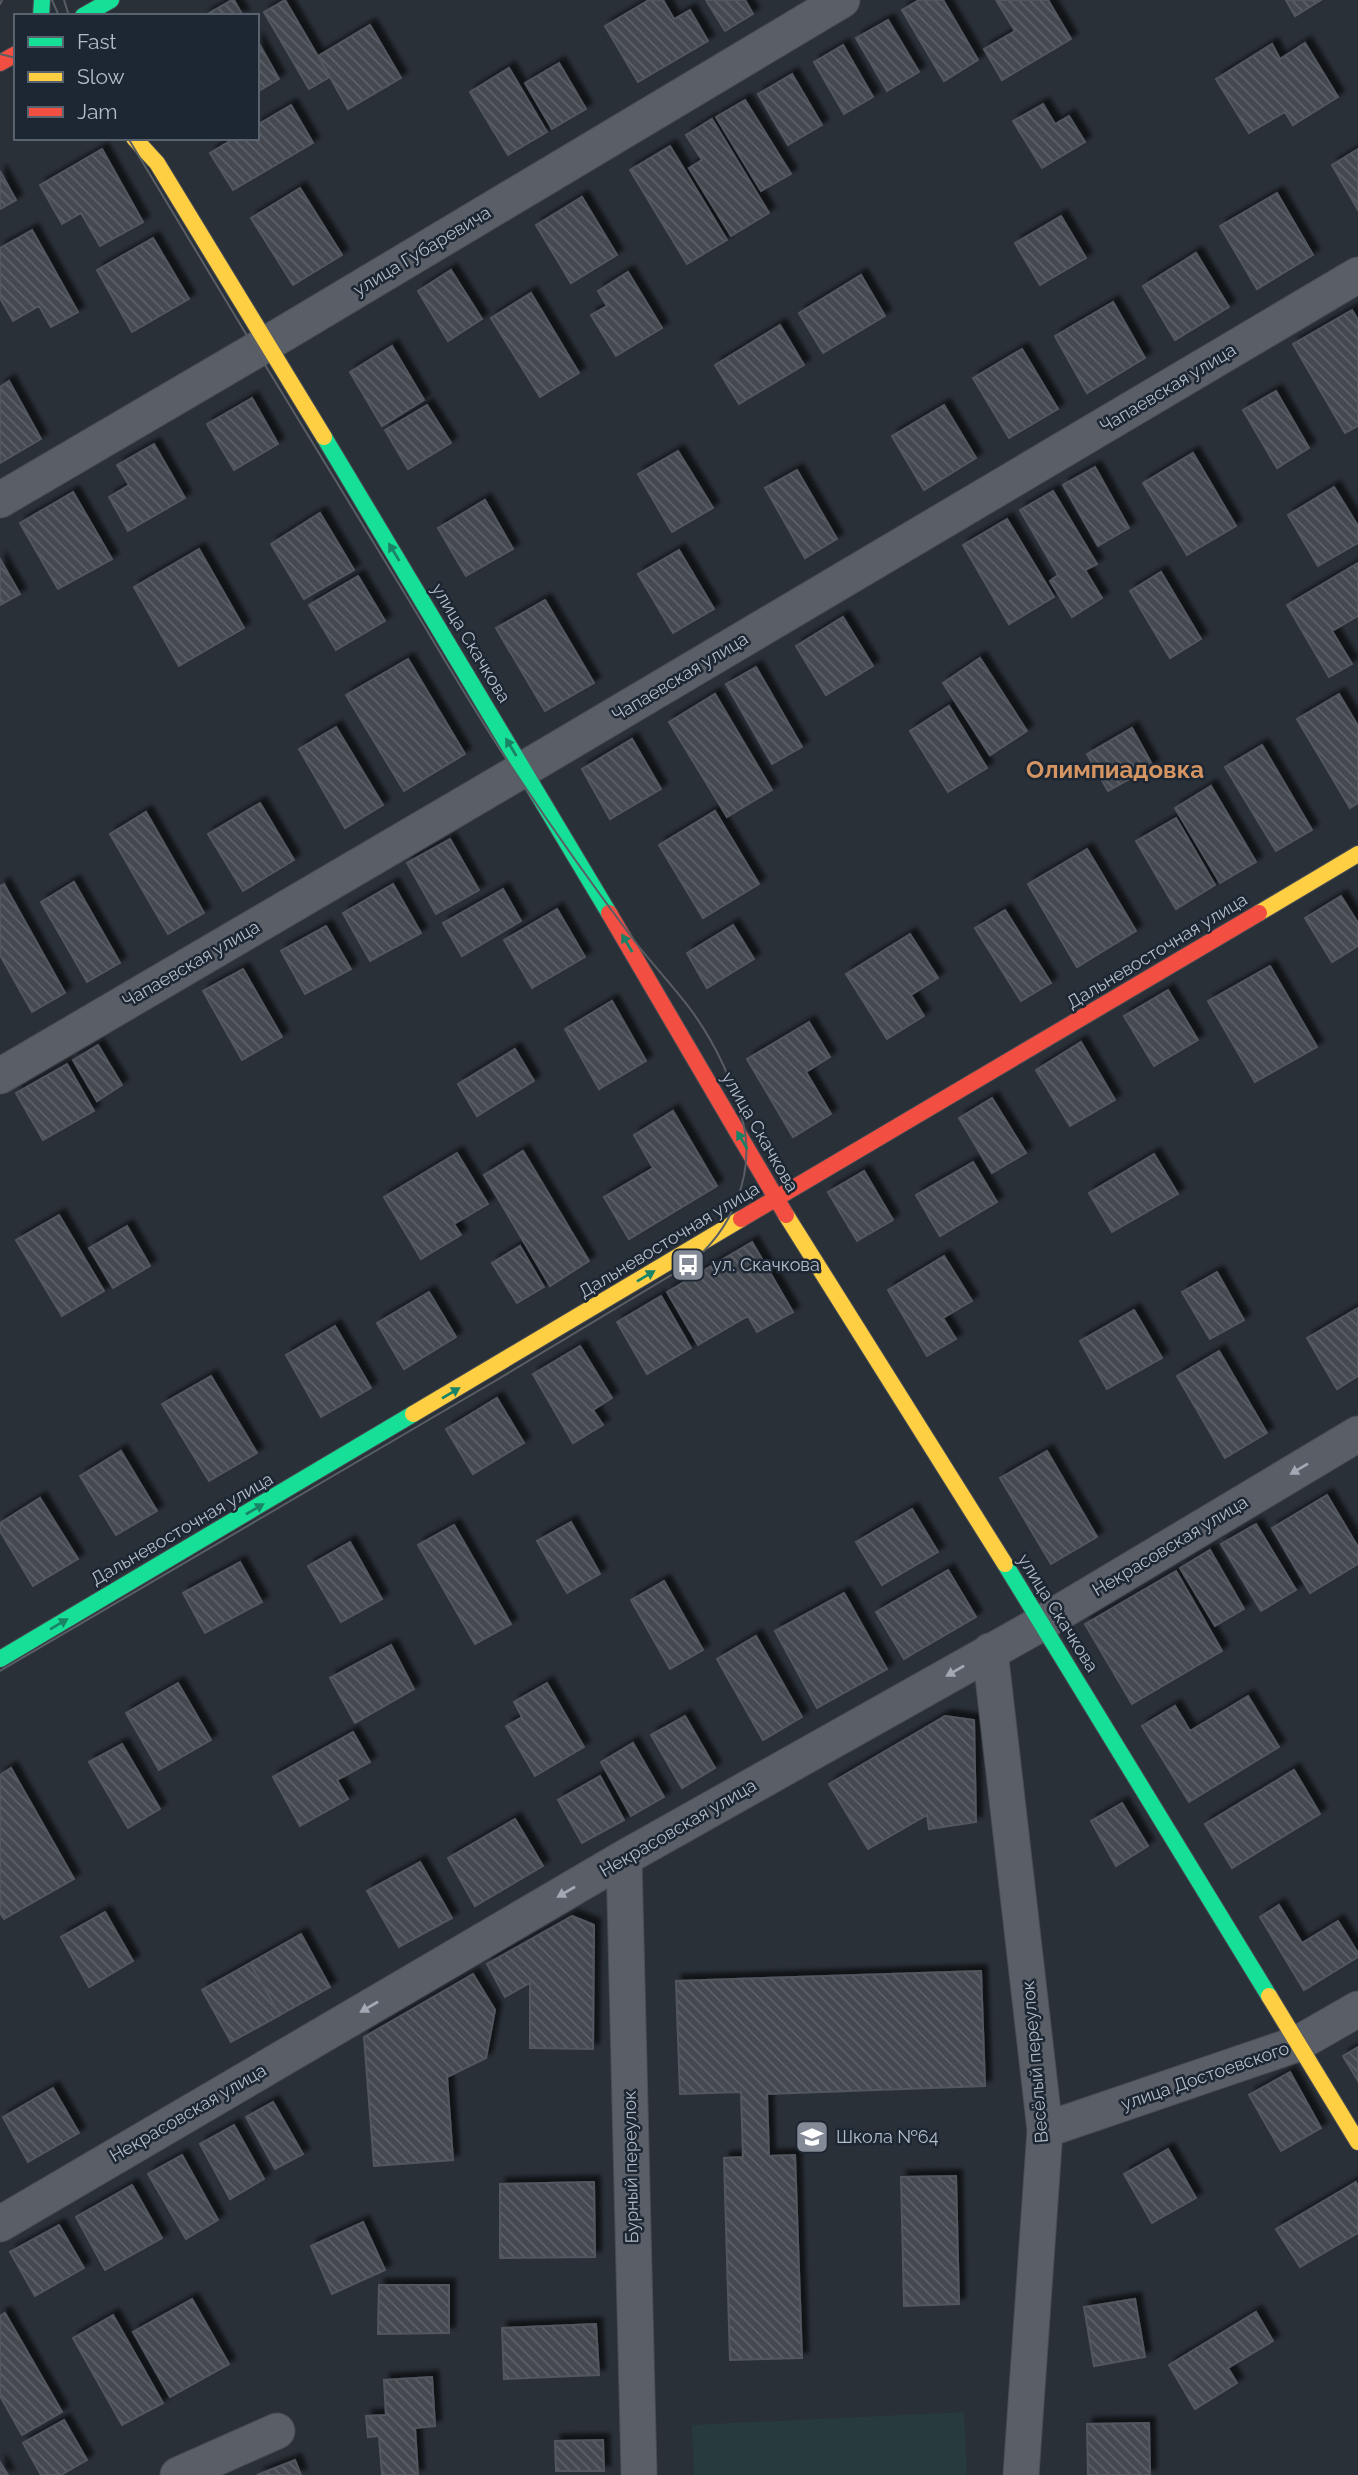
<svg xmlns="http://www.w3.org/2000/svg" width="1358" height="2475" viewBox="0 0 1358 2475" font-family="Raleway,sans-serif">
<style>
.garden{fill:#273a3e}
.building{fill:url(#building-back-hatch);stroke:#52575f;stroke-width:2;filter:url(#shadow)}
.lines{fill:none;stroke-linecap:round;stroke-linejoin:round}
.street-casing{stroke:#484c53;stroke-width:37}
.fast-casing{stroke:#484c53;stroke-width:18}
.slow-casing{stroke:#484c53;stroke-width:18}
.jam-casing{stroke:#484c53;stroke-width:18}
.street{stroke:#5a5e66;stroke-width:35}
.fast{stroke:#16e098;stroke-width:16}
.slow{stroke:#ffcf43;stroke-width:16}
.jam{stroke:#f24e42;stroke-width:16}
.tram{stroke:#595d64;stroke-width:2}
.oneway{fill:#1a8366}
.oneway2{fill:#a2a9b5}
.labels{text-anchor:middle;stroke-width:5;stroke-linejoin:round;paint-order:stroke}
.street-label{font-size:18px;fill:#b4bcc9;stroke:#1d2633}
.poi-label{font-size:18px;fill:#b4bcc9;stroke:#1d2633;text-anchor:start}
.district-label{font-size:24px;font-weight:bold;fill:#d59563;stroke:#1d2633}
</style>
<defs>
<pattern id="building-back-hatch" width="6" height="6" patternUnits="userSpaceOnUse" patternTransform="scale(1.75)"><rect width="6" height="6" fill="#444950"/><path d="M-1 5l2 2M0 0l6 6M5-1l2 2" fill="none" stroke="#5d6168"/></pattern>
<filter id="shadow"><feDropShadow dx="6" dy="-6" stdDeviation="2" flood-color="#0009"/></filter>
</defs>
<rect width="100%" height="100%" fill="#2a3038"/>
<path class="garden" d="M 964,2412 L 967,2475 L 694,2475 L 692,2425 Z"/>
<path class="building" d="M 232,0 L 234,0 L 243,16 L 204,16 Z
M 285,0 L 330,77 L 309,89 L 264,12 Z
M 649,0 L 663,0 L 674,19 L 690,10 L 708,41 L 638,82 L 605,26 Z
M 706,0 L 745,0 L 753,14 L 725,31 Z
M 919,0 L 943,0 L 978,60 L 944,81 L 902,10 Z
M 996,0 L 1048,0 L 1071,39 L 1002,80 L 984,49 L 1015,31 Z
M 1286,0 L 1321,0 L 1295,16 Z
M 888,20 L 919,72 L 887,91 L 856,38 Z
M 370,25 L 401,78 L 348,109 L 318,56 Z
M 257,40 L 279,79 L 257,92 Z
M 1305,43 L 1338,97 L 1293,125 L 1285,112 L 1249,133 L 1216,79 L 1272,44 L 1280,59 Z
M 843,45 L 873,97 L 844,114 L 814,62 Z
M 559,63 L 586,109 L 552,129 L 525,83 Z
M 509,68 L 547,132 L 508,155 L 470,92 Z
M 792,74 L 822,125 L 788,145 L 758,94 Z
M 745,100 L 791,174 L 761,191 L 716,117 Z
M 1043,104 L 1055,124 L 1069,116 L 1085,142 L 1042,168 L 1013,121 Z
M 291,105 L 313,143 L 233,190 L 210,153 L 235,138 L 257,138 L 257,125 Z
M 712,119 L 769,213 L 731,236 L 689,168 L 702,160 L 686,135 Z
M 670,146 L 727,240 L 687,264 L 630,170 Z
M 102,149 L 143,222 L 100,246 L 81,213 L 62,224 L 40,185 Z
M 1358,149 L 1358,210 L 1332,165 Z
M 0,171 L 16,200 L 0,209 Z
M 300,188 L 342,255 L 293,285 L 251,218 Z
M 1277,193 L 1313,255 L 1257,289 L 1220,226 Z
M 582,197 L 617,255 L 571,283 L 536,225 Z
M 1061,216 L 1086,258 L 1040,285 L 1015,243 Z
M 32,230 L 78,312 L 51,327 L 39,306 L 13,321 L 0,298 L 0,248 Z
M 153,238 L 189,299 L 132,332 L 97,270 Z
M 1196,253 L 1229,307 L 1175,340 L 1143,286 Z
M 451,270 L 482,319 L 448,341 L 418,291 Z
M 628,272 L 662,328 L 616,356 L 591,315 L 607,306 L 598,291 Z
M 861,275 L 885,316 L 823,353 L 799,313 Z
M 531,293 L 579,373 L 540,397 L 491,318 Z
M 1113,302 L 1145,358 L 1087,393 L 1055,336 Z
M 1352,310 L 1358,320 L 1358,426 L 1345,433 L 1293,344 Z
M 780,325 L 804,365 L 739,404 L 715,365 Z
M 392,346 L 424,400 L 382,426 L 350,372 Z
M 1022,349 L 1058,409 L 1009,438 L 973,378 Z
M 9,381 L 41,439 L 0,463 L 0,387 Z
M 1276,391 L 1309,448 L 1277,468 L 1243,410 Z
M 252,398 L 278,444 L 234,470 L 207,424 Z
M 427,405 L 451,443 L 408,469 L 385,430 Z
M 944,405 L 976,458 L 924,490 L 892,436 Z
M 154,444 L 185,498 L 128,531 L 109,497 L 129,485 L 117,465 Z
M 678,451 L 713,508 L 672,532 L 638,474 Z
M 1193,453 L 1236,526 L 1187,555 L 1143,483 Z
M 1095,467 L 1129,528 L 1098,546 L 1063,485 Z
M 797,470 L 837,539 L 805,558 L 765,488 Z
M 1334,487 L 1358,526 L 1358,543 L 1318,566 L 1288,515 Z
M 1053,491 L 1097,564 L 1085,570 L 1102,598 L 1072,617 L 1050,581 L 1058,575 L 1020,510 Z
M 73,492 L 112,559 L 58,589 L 20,523 Z
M 485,500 L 513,549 L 466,576 L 438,528 Z
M 320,513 L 354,570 L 304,599 L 271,544 Z
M 1007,519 L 1054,597 L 1009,624 L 963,545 Z
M 199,549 L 244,628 L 179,666 L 134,587 Z
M 679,550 L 714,609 L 673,633 L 638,574 Z
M 0,559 L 20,594 L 0,605 Z
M 1358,563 L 1358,616 L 1332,631 L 1352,664 L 1329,677 L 1287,605 Z
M 1161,572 L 1201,639 L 1170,658 L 1130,591 Z
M 358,576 L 385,621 L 336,650 L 309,605 Z
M 545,600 L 594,683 L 545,711 L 496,628 Z
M 843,617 L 873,666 L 826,695 L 796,646 Z
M 980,658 L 1027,731 L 990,755 L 943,683 Z
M 408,659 L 465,754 L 404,791 L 346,695 Z
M 756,667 L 802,747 L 772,764 L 726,684 Z
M 715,694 L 772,790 L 727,817 L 669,722 Z
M 1339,694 L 1358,726 L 1358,803 L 1350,808 L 1297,719 Z
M 949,706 L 987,768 L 948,792 L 910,731 Z
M 336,727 L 383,805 L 345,828 L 299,749 Z
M 1132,728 L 1153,766 L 1108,791 L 1087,754 Z
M 632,739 L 661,789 L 610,819 L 582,769 Z
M 1262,745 L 1312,830 L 1276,851 L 1225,767 Z
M 1211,786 L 1256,862 L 1220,883 L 1175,808 Z
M 260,803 L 294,860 L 243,891 L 208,834 Z
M 715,811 L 759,884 L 703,918 L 659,845 Z
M 146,812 L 204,913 L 168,934 L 110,834 Z
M 1176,818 L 1215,885 L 1176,909 L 1136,841 Z
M 450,839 L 479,890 L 436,914 L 407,863 Z
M 1087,849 L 1136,931 L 1077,967 L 1028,884 Z
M 74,882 L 120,963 L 87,982 L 41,902 Z
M 4,884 L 65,993 L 32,1012 L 0,955 L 0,886 Z
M 393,884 L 421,933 L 370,961 L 343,913 Z
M 503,889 L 521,921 L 462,956 L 443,923 Z
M 1341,896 L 1358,923 L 1358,946 L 1332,962 L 1305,918 Z
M 557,909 L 585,957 L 532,988 L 504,940 Z
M 1005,910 L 1051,983 L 1021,1001 L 975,928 Z
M 733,925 L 754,959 L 707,988 L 687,953 Z
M 326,926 L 351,969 L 305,994 L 281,951 Z
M 910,934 L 938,978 L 911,995 L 924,1016 L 887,1039 L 846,974 Z
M 1270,966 L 1317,1047 L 1255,1082 L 1208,1001 Z
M 243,969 L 282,1037 L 242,1060 L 203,991 Z
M 1168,990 L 1198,1040 L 1154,1066 L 1124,1016 Z
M 612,1001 L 646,1061 L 599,1089 L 565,1029 Z
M 809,1022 L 830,1057 L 806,1072 L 831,1114 L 793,1137 L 747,1059 Z
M 1081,1042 L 1115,1100 L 1070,1126 L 1036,1070 Z
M 98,1045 L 122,1085 L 97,1101 L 73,1060 Z
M 515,1049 L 534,1081 L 477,1116 L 458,1084 Z
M 67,1064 L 94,1111 L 43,1140 L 16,1093 Z
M 992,1098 L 1026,1153 L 992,1173 L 959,1118 Z
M 673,1111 L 717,1186 L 629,1239 L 604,1197 L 653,1168 L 634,1135 Z
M 523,1151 L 589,1261 L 550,1286 L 484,1175 Z
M 457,1153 L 488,1204 L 454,1224 L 461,1235 L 421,1259 L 384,1197 Z
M 1154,1154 L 1178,1194 L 1112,1232 L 1089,1193 Z
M 973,1162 L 997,1202 L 940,1236 L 916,1195 Z
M 864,1171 L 893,1220 L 857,1241 L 828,1192 Z
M 59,1215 L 104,1291 L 62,1316 L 16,1240 Z
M 127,1226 L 150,1266 L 113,1288 L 89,1248 Z
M 752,1242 L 793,1312 L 757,1332 L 748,1316 L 698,1345 L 667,1292 Z
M 520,1246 L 544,1287 L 517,1303 L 492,1263 Z
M 944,1256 L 972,1301 L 943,1318 L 956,1339 L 927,1356 L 888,1290 Z
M 1217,1272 L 1244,1320 L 1210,1339 L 1182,1292 Z
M 429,1292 L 456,1337 L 404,1369 L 377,1323 Z
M 661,1296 L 691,1348 L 647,1374 L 617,1322 Z
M 1358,1308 L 1358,1376 L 1337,1389 L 1307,1338 Z
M 1134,1310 L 1162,1358 L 1107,1389 L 1080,1341 Z
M 335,1326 L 371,1388 L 321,1417 L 286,1355 Z
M 580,1346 L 612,1398 L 593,1410 L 603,1425 L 573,1443 L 533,1374 Z
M 1219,1351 L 1267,1433 L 1225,1458 L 1177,1376 Z
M 211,1376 L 257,1453 L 209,1481 L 162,1404 Z
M 497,1398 L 524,1443 L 473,1474 L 446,1429 Z
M 121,1451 L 157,1511 L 116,1535 L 80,1476 Z
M 1047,1451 L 1097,1537 L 1051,1564 L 1000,1478 Z
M 1327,1495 L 1358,1547 L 1358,1564 L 1310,1593 L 1272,1528 Z
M 40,1498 L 78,1559 L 33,1586 L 0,1531 L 0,1523 Z
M 912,1509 L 938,1552 L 882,1585 L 856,1542 Z
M 571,1522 L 600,1574 L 567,1593 L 537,1541 Z
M 1256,1524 L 1296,1590 L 1261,1611 L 1221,1544 Z
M 454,1525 L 511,1624 L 475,1644 L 418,1545 Z
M 350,1542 L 382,1599 L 341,1622 L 308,1566 Z
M 1210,1550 L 1244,1609 L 1215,1626 L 1180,1568 Z
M 240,1562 L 262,1602 L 205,1633 L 183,1593 Z
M 948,1570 L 976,1617 L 904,1659 L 876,1612 Z
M 1176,1571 L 1222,1651 L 1132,1704 L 1085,1624 Z
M 664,1581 L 703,1650 L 670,1669 L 631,1600 Z
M 844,1593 L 887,1669 L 817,1708 L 775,1631 Z
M 756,1636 L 802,1717 L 763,1740 L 717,1659 Z
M 391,1645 L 414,1689 L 355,1723 L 330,1678 Z
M 178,1683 L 211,1740 L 159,1770 L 126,1713 Z
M 547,1683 L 584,1747 L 535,1776 L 506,1726 L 522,1717 L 514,1702 Z
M 1248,1696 L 1279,1747 L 1189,1802 L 1142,1726 L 1175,1706 L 1190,1731 Z
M 685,1716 L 715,1768 L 682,1788 L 651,1735 Z
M 945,1716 L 974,1720 L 976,1822 L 929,1829 L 927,1815 L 868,1849 L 829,1784 Z
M 353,1732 L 370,1762 L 337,1780 L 348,1799 L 300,1826 L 273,1777 Z
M 633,1743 L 664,1797 L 631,1816 L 601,1762 Z
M 122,1744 L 160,1809 L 128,1828 L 89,1762 Z
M 11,1768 L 74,1879 L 4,1919 L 0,1913 L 0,1775 Z
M 1294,1770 L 1320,1814 L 1232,1868 L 1205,1824 Z
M 600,1776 L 624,1820 L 582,1843 L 558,1800 Z
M 1122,1803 L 1148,1846 L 1116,1866 L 1091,1821 Z
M 515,1819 L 543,1866 L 475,1906 L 448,1858 Z
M 420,1862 L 452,1918 L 399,1947 L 367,1891 Z
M 1279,1905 L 1302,1943 L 1338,1921 L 1358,1953 L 1358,1957 L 1304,1990 L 1260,1917 Z
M 105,1912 L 133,1961 L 89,1987 L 61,1937 Z
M 572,1916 L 594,1925 L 593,2049 L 530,2048 L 530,1983 L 505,1997 L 487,1964 Z
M 301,1934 L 330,1987 L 280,2015 L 250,1963 Z
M 250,1963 L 280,2015 L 231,2042 L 202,1990 Z
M 981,1971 L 985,2086 L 767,2094 L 769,2156 L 795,2155 L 802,2358 L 730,2360 L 724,2158 L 743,2157 L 741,2092 L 680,2094 L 676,1981 Z
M 473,1974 L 495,2010 L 486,2058 L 447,2077 L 453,2160 L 374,2166 L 364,2037 Z
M 1358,2047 L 1358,2081 L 1343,2056 Z
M 1290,2072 L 1321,2128 L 1281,2151 L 1249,2095 Z
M 53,2088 L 79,2133 L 28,2162 L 3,2117 Z
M 273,2102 L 303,2154 L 275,2169 L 246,2117 Z
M 234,2125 L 264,2179 L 230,2199 L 200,2144 Z
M 1168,2149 L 1196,2198 L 1152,2223 L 1124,2174 Z
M 182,2155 L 218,2220 L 186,2239 L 148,2174 Z
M 956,2176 L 959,2304 L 904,2306 L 901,2177 Z
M 594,2182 L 595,2257 L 500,2258 L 500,2184 Z
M 1356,2182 L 1358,2187 L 1358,2233 L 1300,2267 L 1276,2229 Z
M 132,2185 L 162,2238 L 105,2270 L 76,2217 Z
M 363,2222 L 385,2270 L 332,2294 L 311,2246 Z
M 59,2225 L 84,2268 L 35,2296 L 10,2252 Z
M 379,2285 L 449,2285 L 449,2333 L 378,2334 Z
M 192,2299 L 229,2364 L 170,2397 L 133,2332 Z
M 1135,2299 L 1145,2357 L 1094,2366 L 1084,2307 Z
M 1256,2312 L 1273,2341 L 1228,2368 L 1237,2383 L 1195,2409 L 1169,2365 Z
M 5,2313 L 62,2412 L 22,2435 L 0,2396 L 0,2316 Z
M 113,2315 L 163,2403 L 122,2425 L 73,2338 Z
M 596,2324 L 599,2375 L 504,2379 L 502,2328 Z
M 432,2377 L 435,2426 L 415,2428 L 418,2475 L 382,2475 L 379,2436 L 368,2437 L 366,2416 L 386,2415 L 384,2380 Z
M 64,2420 L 87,2460 L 61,2475 L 41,2475 L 23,2443 Z
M 1149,2423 L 1150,2475 L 1088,2475 L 1087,2424 Z
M 603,2440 L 604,2471 L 556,2471 L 555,2441 Z
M 295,2460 L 301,2475 L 257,2475 Z
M 0,2462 L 8,2475 L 0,2475 Z"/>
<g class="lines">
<defs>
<path id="street" d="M 0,500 L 268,343 L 842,0
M 0,1076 L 524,769 L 1358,275
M 990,1651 L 1045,2130 L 1021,2475
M 624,1858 L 639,2475
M 1045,2130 L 1297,2044 L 1358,2009
M 0,2224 L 624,1858 L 1042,1623 L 1358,1434
M 178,2475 L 277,2431"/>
<path id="fast" d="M 41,16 L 42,0
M 83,16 L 111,0
M 324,437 L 609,913
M 1005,1564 L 1269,1996
M 0,1659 L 413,1414"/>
<path id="slow" d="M 134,138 L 157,163 L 324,437
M 1259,913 L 1358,854
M 786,1215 L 1005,1564
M 413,1414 L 741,1219
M 1269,1996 L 1358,2142"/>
<path id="jam" d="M 0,63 L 16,54
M 609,913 L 786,1215
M 741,1219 L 1259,913"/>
</defs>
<use href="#street" class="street-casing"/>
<use href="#fast" class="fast-casing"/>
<use href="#slow" class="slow-casing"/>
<use href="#jam" class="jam-casing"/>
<use href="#street" class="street"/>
<use href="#fast" class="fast"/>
<use href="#slow" class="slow"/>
<use href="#jam" class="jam"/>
<path class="tram" d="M 52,0 L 59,16
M 64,0 L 69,16
M 0,4 L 2,0
M 0,54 L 16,58
M 0,1671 L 495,1381 L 688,1265 C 732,1231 757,1173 742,1118 C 732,1079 715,1043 691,1010 C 674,987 654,966 636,943 C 596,890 554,831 517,775 C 472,709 433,639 391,571 C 302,427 215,283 128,138"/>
</g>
<defs><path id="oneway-solid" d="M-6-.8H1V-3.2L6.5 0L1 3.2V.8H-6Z" transform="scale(1.75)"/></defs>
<g class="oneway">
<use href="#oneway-solid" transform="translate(394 552) rotate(-121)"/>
<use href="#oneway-solid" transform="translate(511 747) rotate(-121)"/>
<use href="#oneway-solid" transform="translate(627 943) rotate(-120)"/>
<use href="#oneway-solid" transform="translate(742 1140) rotate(-120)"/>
<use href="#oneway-solid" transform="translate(646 1276) rotate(-31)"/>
<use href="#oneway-solid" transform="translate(451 1393) rotate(-31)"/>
<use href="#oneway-solid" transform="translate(255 1509) rotate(-30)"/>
<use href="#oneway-solid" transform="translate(59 1624) rotate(-31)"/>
</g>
<g class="oneway2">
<use href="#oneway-solid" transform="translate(1299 1469) rotate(149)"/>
<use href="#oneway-solid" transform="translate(955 1671) rotate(150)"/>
<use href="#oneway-solid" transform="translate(566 1892) rotate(150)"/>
<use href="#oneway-solid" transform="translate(369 2007) rotate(150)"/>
</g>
<defs>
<symbol id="bus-square" viewBox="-11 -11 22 22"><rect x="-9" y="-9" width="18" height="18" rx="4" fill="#848b96" stroke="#1d2633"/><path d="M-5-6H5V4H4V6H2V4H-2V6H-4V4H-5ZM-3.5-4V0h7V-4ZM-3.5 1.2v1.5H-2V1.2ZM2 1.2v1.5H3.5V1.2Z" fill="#fff"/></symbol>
<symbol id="school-square" viewBox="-11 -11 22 22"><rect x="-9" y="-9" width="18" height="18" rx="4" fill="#848b96" stroke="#1d2633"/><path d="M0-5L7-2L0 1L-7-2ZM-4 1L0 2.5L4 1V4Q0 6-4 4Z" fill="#fff"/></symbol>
</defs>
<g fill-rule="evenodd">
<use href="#bus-square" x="669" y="1246" width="38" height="38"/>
<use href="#school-square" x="793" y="2118" width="38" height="38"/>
</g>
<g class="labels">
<g class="street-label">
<text transform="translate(422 251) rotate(-31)" y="6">улица Губаревича</text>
<text transform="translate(1168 388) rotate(-31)" y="6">Чапаевская улица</text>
<text transform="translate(471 643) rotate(59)" y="6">улица Скачкова</text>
<text transform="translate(680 677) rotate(-31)" y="6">Чапаевская улица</text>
<text transform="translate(1157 951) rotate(-31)" y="6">Дальневосточная улица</text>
<text transform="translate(191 964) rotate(-30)" y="6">Чапаевская улица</text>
<text transform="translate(760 1132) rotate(60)" y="6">улица Скачкова</text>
<text transform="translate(669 1240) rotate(-31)" y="6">Дальневосточная улица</text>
<text transform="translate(182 1529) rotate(-30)" y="6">Дальневосточная улица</text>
<text transform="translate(1170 1546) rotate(-31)" y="6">Некрасовская улица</text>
<text transform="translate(1058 1613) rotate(58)" y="6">улица Скачкова</text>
<text transform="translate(678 1828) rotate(-30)" y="6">Некрасовская улица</text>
<text transform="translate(1035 2062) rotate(-95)" y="6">Весёлый переулок</text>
<text transform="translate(1205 2076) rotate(-19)" y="6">улица Достоевского</text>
<text transform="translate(188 2113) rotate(-30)" y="6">Некрасовская улица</text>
<text transform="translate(631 2167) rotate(-91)" y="6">Бурный переулок</text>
</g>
<g class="poi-label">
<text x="712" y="1271">ул. Скачкова</text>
<text x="836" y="2143">Школа №64</text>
</g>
<g class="district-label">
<text x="1115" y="778">Олимпиадовка</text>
</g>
</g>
<rect x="14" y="14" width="245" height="126" fill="#1d2633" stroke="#59626f" stroke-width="2"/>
<rect x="28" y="37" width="35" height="10" fill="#16e098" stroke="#59626f" stroke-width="2"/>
<text x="77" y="49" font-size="21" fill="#b4bcc9">Fast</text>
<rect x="28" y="72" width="35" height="10" fill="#ffcf43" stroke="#59626f" stroke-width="2"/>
<text x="77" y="84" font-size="21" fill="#b4bcc9">Slow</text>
<rect x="28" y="107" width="35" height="10" fill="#f24e42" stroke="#59626f" stroke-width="2"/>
<text x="77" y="119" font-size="21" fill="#b4bcc9">Jam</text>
</svg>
